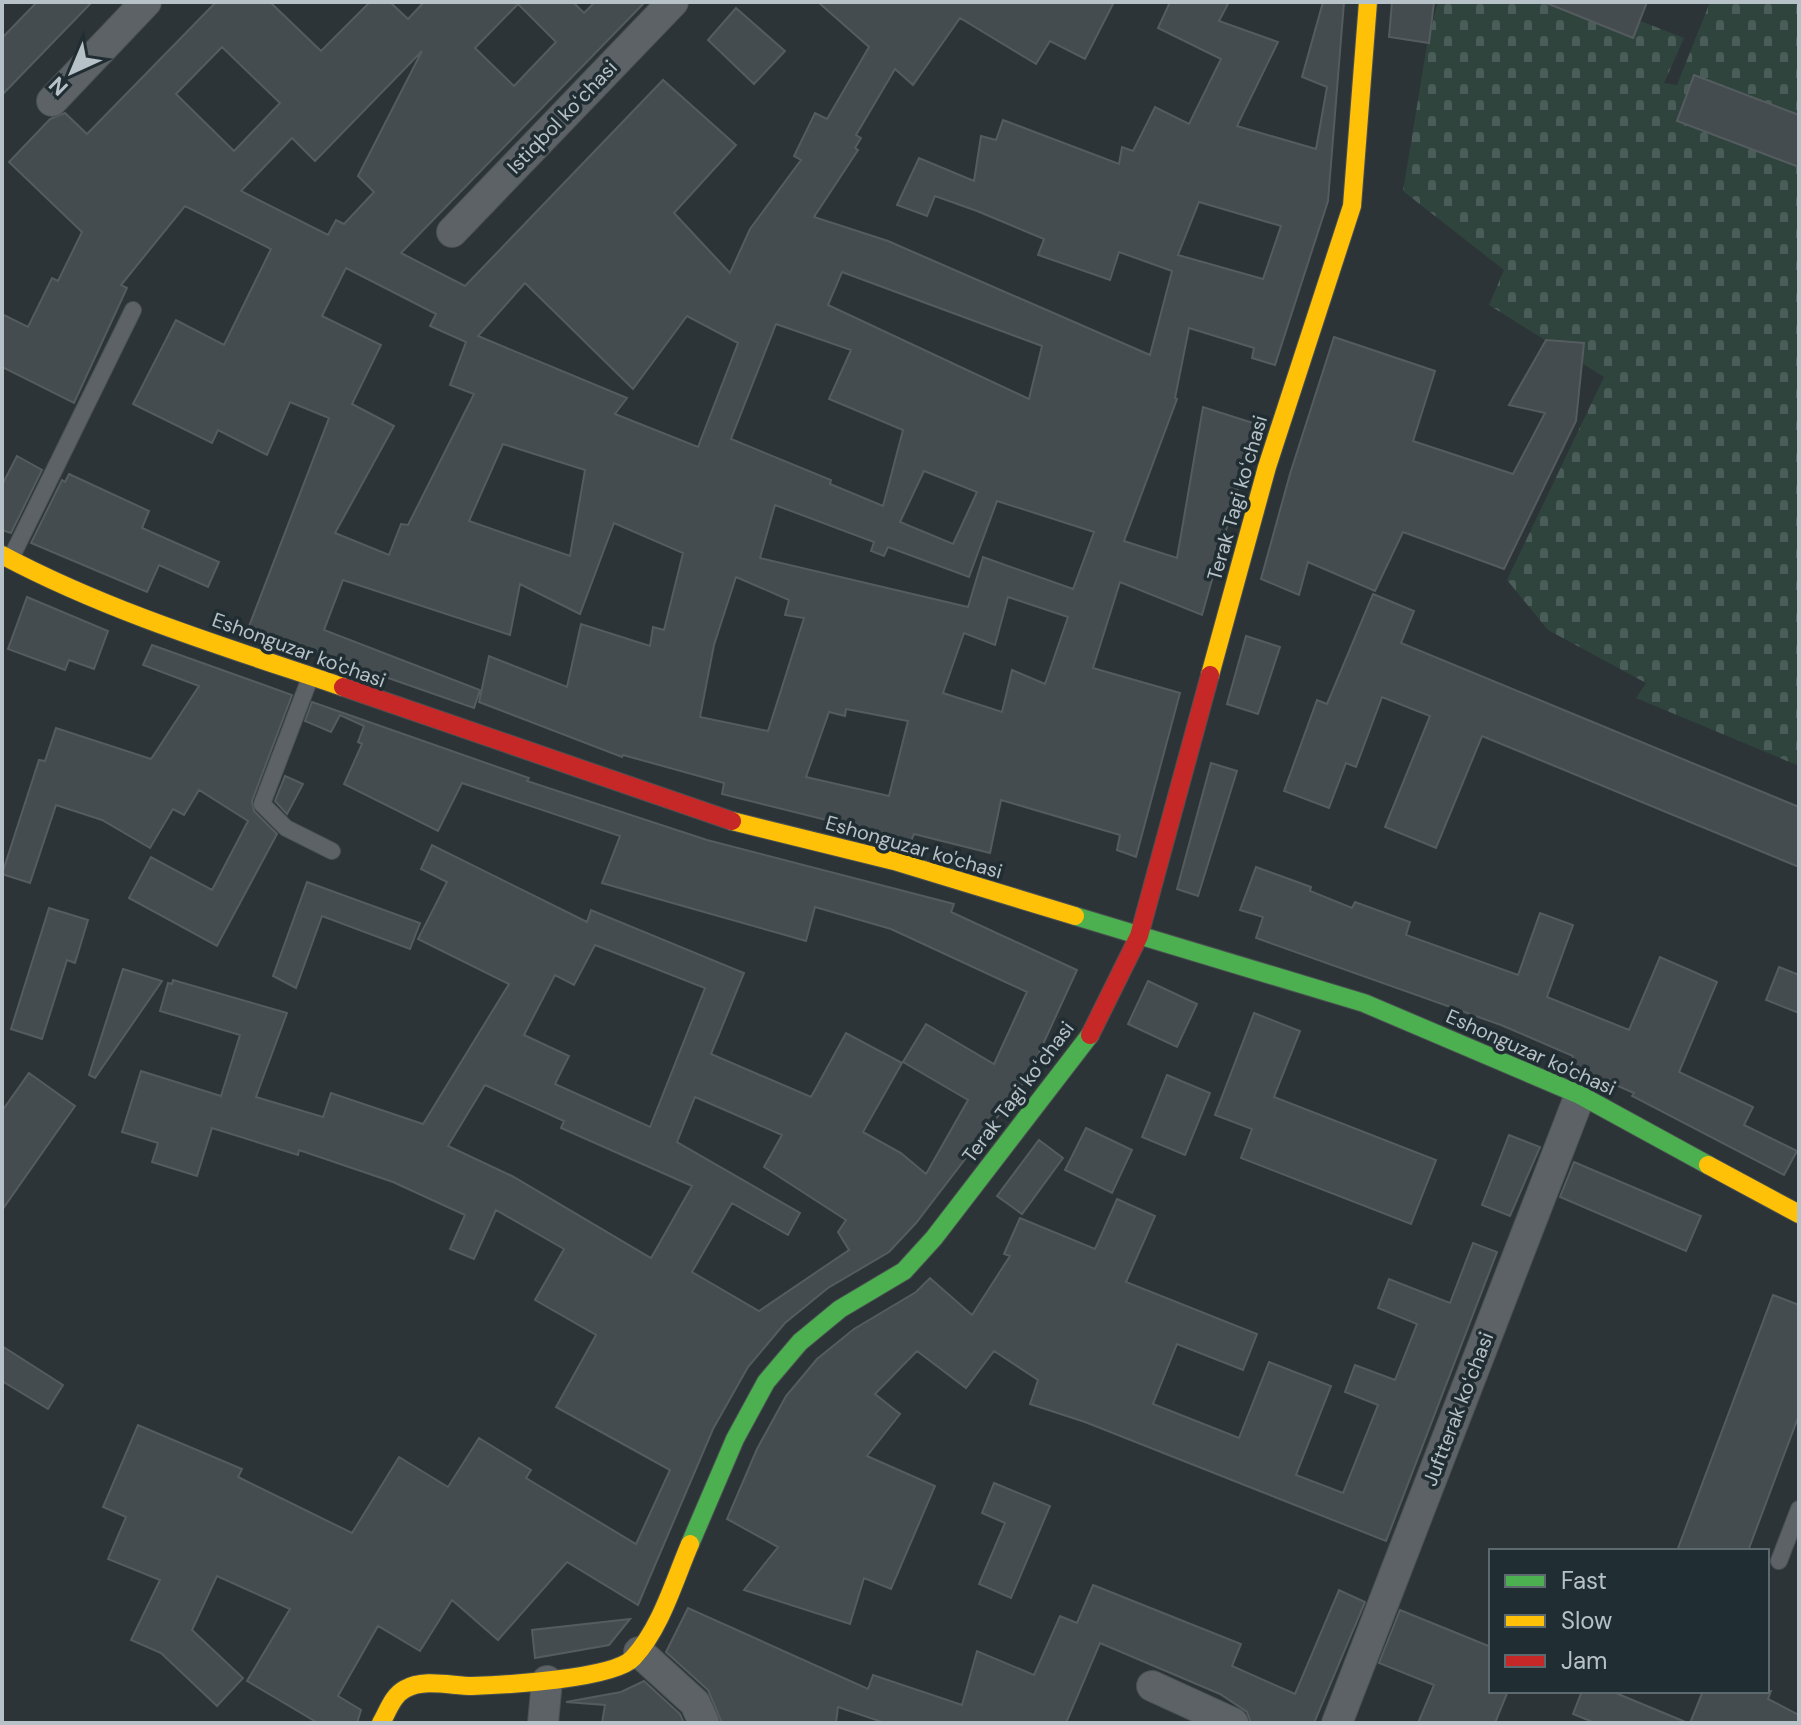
<svg xmlns="http://www.w3.org/2000/svg" width="1801" height="1725" viewBox="0 0 1801 1725" font-family="'DM Sans',sans-serif">
<style>
.cemetery{fill:url(#cemetery-stones)}
.building{fill:#454c4f;stroke:#545c5f;stroke-width:2;fill-rule:evenodd}
.lines{fill:none;stroke-linecap:round;stroke-linejoin:round}
.lane-casing{stroke:#4a5052;stroke-width:18}
.street-casing{stroke:#4a5052;stroke-width:32}
.fast-casing{stroke:#4a5052;stroke-width:20}
.slow-casing{stroke:#4a5052;stroke-width:20}
.jam-casing{stroke:#4a5052;stroke-width:20}
.lane{stroke:#5c6266;stroke-width:16}
.street{stroke:#5c6266;stroke-width:30}
.fast{stroke:#4caf50;stroke-width:18}
.slow{stroke:#ffc107;stroke-width:18}
.jam{stroke:#c62828;stroke-width:18}
.labels{text-anchor:middle;stroke-width:7;stroke-linejoin:round;paint-order:stroke}
.street-label{font-size:20px;fill:#b7c2c8;stroke:#202d32}
</style>
<defs>
<pattern id="cemetery-stones" width="16" height="16" patternUnits="userSpaceOnUse" patternTransform="scale(2)"><rect width="16" height="16" fill="#2f443d"/><path d="M2 7V4a2 2 0 0 1 4 0v3zM10 15v-3a2 2 0 0 1 4 0v3z" fill="#4b5d58"/></pattern>
</defs>
<rect width="100%" height="100%" fill="#2c3437"/>
<path class="cemetery" d="M 1438,2 L 1592,2 L 1684,38 L 1664,83 L 1677,85 L 1710,2 L 1799,2 L 1799,766 L 1636,698 L 1646,683 L 1548,630 L 1507,580 L 1604,377 L 1489,305 L 1504,270 L 1403,191 L 1428,39 Z"/>
<path class="building" d="M 37,2 L 92,2 L 2,95 L 2,38 Z
M 216,2 L 270,2 L 321,51 L 369,3 L 390,2 L 408,19 L 424,2 L 573,2 L 584,13 L 595,2 L 645,2 L 401,253 L 465,286 L 663,80 L 736,145 L 674,213 L 730,273 L 750,229 L 801,160 L 794,156 L 815,113 L 827,119 L 869,47 L 818,2 L 1114,2 L 1085,59 L 1050,41 L 1036,64 L 960,18 L 913,85 L 895,69 L 856,135 L 861,138 L 855,148 L 858,150 L 814,217 L 888,241 L 1150,355 L 1172,271 L 1119,252 L 1110,280 L 1038,255 L 1044,239 L 977,211 L 935,196 L 927,216 L 897,205 L 919,158 L 974,181 L 981,136 L 996,140 L 1003,120 L 1119,164 L 1122,147 L 1133,151 L 1155,107 L 1189,124 L 1221,59 L 1158,28 L 1170,2 L 1229,2 L 1219,21 L 1278,42 L 1237,126 L 1316,149 L 1327,87 L 1302,77 L 1323,2 L 1344,2 L 1328,201 L 1275,365 L 1252,358 L 1254,348 L 1189,328 L 1175,398 L 1177,399 L 1124,541 L 1177,558 L 1203,407 L 1256,424 L 1202,615 L 1120,582 L 1093,668 L 1180,693 L 1136,857 L 1117,850 L 1120,835 L 1001,800 L 990,853 L 914,834 L 911,841 L 722,794 L 724,783 L 623,755 L 622,757 L 479,702 L 489,656 L 567,687 L 581,624 L 650,646 L 653,627 L 664,630 L 683,553 L 614,523 L 580,614 L 520,584 L 510,635 L 343,580 L 324,630 L 480,690 L 474,708 L 248,629 L 329,418 L 290,402 L 267,455 L 218,430 L 212,443 L 133,404 L 176,320 L 224,345 L 271,249 L 185,206 L 121,285 L 127,288 L 74,403 L 2,367 L 2,314 L 28,327 L 52,278 L 58,281 L 82,232 L 9,162 L 50,119 L 65,113 L 87,134 ZM 518,4 L 556,42 L 514,86 L 475,48 ZM 222,47 L 280,103 L 234,151 L 176,94 ZM 422,51 L 358,176 L 374,192 L 344,224 L 336,220 L 328,235 L 241,191 L 292,138 L 315,161 ZM 1199,202 L 1281,226 L 1263,279 L 1178,255 ZM 346,268 L 436,314 L 430,326 L 466,342 L 450,385 L 474,394 L 408,525 L 401,524 L 389,555 L 335,533 L 394,426 L 352,404 L 381,345 L 322,316 ZM 842,272 L 1042,346 L 1029,399 L 828,305 ZM 525,283 L 633,389 L 687,316 L 738,343 L 698,447 L 615,414 L 627,398 L 478,336 ZM 776,324 L 851,350 L 829,399 L 903,430 L 883,506 L 830,484 L 831,480 L 731,439 ZM 503,444 L 585,470 L 570,556 L 469,521 ZM 924,471 L 977,492 L 953,544 L 900,522 ZM 997,501 L 1094,532 L 1073,589 L 983,557 L 968,607 L 760,558 L 775,505 L 874,542 L 871,551 L 884,556 L 888,547 L 969,577 ZM 736,577 L 789,600 L 785,615 L 804,618 L 768,731 L 700,717 L 714,645 ZM 1008,597 L 1068,617 L 1045,684 L 1012,670 L 1002,712 L 943,693 L 964,633 L 995,645 ZM 846,709 L 908,721 L 889,796 L 806,777 L 829,712 L 845,716 Z
M 1392,2 L 1434,2 L 1429,43 L 1389,37 Z
M 1544,2 L 1647,2 L 1633,38 Z
M 736,8 L 785,51 L 754,84 L 708,40 Z
M 1694,75 L 1799,115 L 1799,167 L 1677,121 Z
M 1334,337 L 1435,371 L 1413,441 L 1513,474 L 1545,413 L 1509,405 L 1546,340 L 1584,343 L 1576,421 L 1504,569 L 1403,532 L 1375,591 L 1308,562 L 1299,595 L 1261,579 L 1290,474 Z
M 17,456 L 42,470 L 11,533 L 2,530 L 2,485 Z
M 69,474 L 149,511 L 142,528 L 219,562 L 208,587 L 159,565 L 147,592 L 31,543 L 62,480 L 65,482 Z
M 1373,594 L 1414,611 L 1401,643 L 1799,807 L 1799,867 L 1482,736 L 1436,848 L 1385,827 L 1430,716 L 1382,697 L 1356,767 L 1346,763 L 1329,808 L 1284,791 L 1317,700 L 1327,704 Z
M 27,597 L 108,631 L 94,669 L 69,660 L 65,670 L 8,649 Z
M 1246,636 L 1280,647 L 1258,714 L 1227,704 Z
M 152,645 L 292,695 L 252,801 L 254,811 L 277,834 L 217,946 L 129,898 L 151,857 L 212,890 L 248,821 L 199,790 L 184,815 L 173,809 L 150,848 L 102,820 L 56,805 L 30,883 L 2,874 L 39,760 L 45,761 L 56,728 L 151,759 L 199,686 L 143,665 Z
M 312,702 L 529,778 L 527,781 L 707,840 L 954,904 L 951,912 L 1077,970 L 1028,1077 L 916,1223 L 889,1252 L 828,1288 L 785,1323 L 748,1367 L 713,1429 L 638,1605 L 567,1562 L 498,1640 L 452,1600 L 420,1651 L 378,1626 L 338,1696 L 361,1710 L 357,1723 L 318,1723 L 247,1681 L 290,1609 L 217,1576 L 192,1630 L 243,1678 L 217,1706 L 161,1653 L 131,1640 L 160,1580 L 108,1559 L 126,1517 L 103,1507 L 138,1425 L 242,1469 L 238,1477 L 352,1533 L 399,1457 L 448,1487 L 479,1438 L 531,1470 L 526,1478 L 636,1544 L 670,1470 L 556,1407 L 596,1335 L 535,1300 L 564,1249 L 496,1210 L 474,1259 L 450,1249 L 465,1215 L 393,1182 L 299,1150 L 298,1155 L 212,1128 L 197,1176 L 152,1162 L 158,1143 L 122,1132 L 141,1071 L 221,1096 L 240,1035 L 160,1011 L 168,983 L 172,984 L 173,980 L 287,1013 L 256,1097 L 323,1117 L 331,1093 L 423,1124 L 509,984 L 418,939 L 447,882 L 421,869 L 432,845 L 587,922 L 591,910 L 744,973 L 711,1054 L 811,1097 L 846,1033 L 902,1063 L 863,1132 L 901,1153 L 926,1174 L 968,1100 L 903,1062 L 926,1024 L 994,1064 L 1027,992 L 891,929 L 815,907 L 806,941 L 602,883 L 620,836 L 462,783 L 438,831 L 344,784 L 362,744 L 358,742 L 364,726 L 340,715 L 331,732 L 305,721 ZM 595,945 L 705,988 L 650,1127 L 555,1084 L 569,1056 L 524,1035 L 555,975 L 574,985 ZM 485,1085 L 564,1121 L 561,1128 L 692,1186 L 651,1258 L 512,1176 L 448,1146 ZM 695,1097 L 782,1135 L 764,1167 L 846,1220 L 838,1232 L 849,1250 L 759,1311 L 692,1272 L 732,1203 L 788,1235 L 800,1213 L 677,1142 Z
M 1211,763 L 1237,771 L 1198,896 L 1177,889 Z
M 285,776 L 303,784 L 287,814 L 275,801 Z
M 1256,867 L 1311,887 L 1310,891 L 1352,908 L 1355,902 L 1410,922 L 1406,935 L 1518,975 L 1540,913 L 1573,925 L 1547,997 L 1629,1030 L 1660,957 L 1717,982 L 1679,1072 L 1753,1107 L 1744,1125 L 1797,1151 L 1784,1175 L 1632,1096 L 1634,1093 L 1570,1065 L 1573,1056 L 1501,1025 L 1256,938 L 1263,917 L 1240,910 Z
M 307,882 L 420,923 L 410,949 L 322,916 L 296,988 L 273,976 Z
M 49,908 L 88,920 L 75,963 L 67,960 L 42,1039 L 11,1029 Z
M 1779,967 L 1799,975 L 1799,1013 L 1766,1000 Z
M 123,969 L 162,981 L 95,1078 L 89,1075 Z
M 1148,981 L 1197,1004 L 1177,1047 L 1128,1024 Z
M 1254,1013 L 1300,1031 L 1274,1097 L 1436,1160 L 1411,1224 L 1241,1158 L 1252,1129 L 1215,1115 Z
M 29,1073 L 75,1106 L 2,1210 L 2,1111 Z
M 1167,1075 L 1210,1093 L 1185,1155 L 1142,1137 Z
M 1086,1128 L 1132,1150 L 1112,1193 L 1065,1170 Z
M 1509,1135 L 1540,1147 L 1510,1216 L 1482,1205 Z
M 1039,1140 L 1063,1158 L 1022,1214 L 997,1196 Z
M 1574,1162 L 1701,1216 L 1686,1251 L 1560,1197 Z
M 1117,1199 L 1155,1216 L 1126,1282 L 1257,1334 L 1243,1370 L 1177,1344 L 1153,1404 L 1239,1438 L 1269,1362 L 1331,1386 L 1296,1475 L 1343,1493 L 1378,1405 L 1345,1392 L 1355,1365 L 1395,1380 L 1417,1324 L 1378,1308 L 1389,1279 L 1450,1303 L 1473,1243 L 1497,1252 L 1386,1541 L 1085,1422 L 1030,1404 L 1038,1380 L 994,1351 L 966,1388 L 917,1351 L 875,1394 L 900,1414 L 867,1456 L 935,1486 L 891,1589 L 864,1578 L 850,1624 L 744,1590 L 778,1547 L 727,1519 L 757,1449 L 786,1396 L 817,1359 L 854,1329 L 916,1292 L 930,1278 L 972,1315 L 1010,1256 L 1004,1254 L 1020,1218 L 1095,1249 Z
M 1773,1295 L 1799,1305 L 1799,1415 L 1748,1551 L 1677,1551 Z
M 2,1346 L 63,1385 L 48,1409 L 2,1381 Z
M 994,1483 L 1050,1506 L 1011,1598 L 979,1584 L 1005,1523 L 982,1513 Z
M 1093,1585 L 1241,1644 L 1232,1666 L 1295,1694 L 1339,1590 L 1365,1602 L 1314,1723 L 1251,1723 L 1247,1712 L 1220,1694 L 1100,1643 L 1066,1723 L 885,1723 L 838,1707 L 836,1723 L 722,1723 L 708,1690 L 666,1652 L 688,1608 L 868,1689 L 873,1675 L 962,1705 L 977,1651 L 1034,1675 L 1060,1616 L 1077,1623 Z
M 1400,1610 L 1491,1647 L 1491,1691 L 1508,1691 L 1495,1723 L 1418,1723 L 1434,1685 L 1379,1663 Z
M 630,1619 L 609,1645 L 535,1658 L 532,1630 Z
M 644,1681 L 680,1714 L 684,1723 L 602,1723 L 605,1705 L 566,1702 L 621,1692 Z
M 1582,1691 L 1611,1691 L 1688,1723 L 1595,1723 L 1573,1714 Z
M 1703,1691 L 1771,1691 L 1768,1699 L 1799,1715 L 1799,1723 L 1690,1723 Z"/>
<g class="lines">
<defs>
<path id="lane" d="M 11,558 L 133,310
M 310,678 L 262,804 L 286,828 L 332,851
M 1779,1561 L 1799,1509"/>
<path id="street" d="M 52,101 L 146,2
M 452,232 L 673,2
M 639,1652 L 695,1703 L 704,1723
M 1152,1686 L 1233,1723
M 543,1723 L 547,1681
M 1337,1723 L 1580,1095"/>
<path id="fast" d="M 1075,916 L 1364,1003 L 1580,1095 L 1708,1165
M 690,1544 L 735,1439 L 766,1382 L 800,1342 L 840,1309 L 904,1271 L 934,1238 L 1090,1035"/>
<path id="slow" d="M 2,555 C 109,612 228,648 343,687
M 1210,675 L 1267,467 L 1352,206 L 1368,2
M 732,821 L 894,861 L 1075,916
M 1708,1165 L 1799,1214
M 381,1723 C 388,1711 393,1695 405,1689 C 424,1678 452,1686 472,1686 C 503,1685 614,1679 633,1658 C 661,1628 674,1581 690,1544"/>
<path id="jam" d="M 343,687 L 732,821
M 1090,1035 L 1139,936 L 1210,675"/>
</defs>
<use href="#lane" class="lane-casing"/>
<use href="#street" class="street-casing"/>
<use href="#fast" class="fast-casing"/>
<use href="#slow" class="slow-casing"/>
<use href="#jam" class="jam-casing"/>
<use href="#lane" class="lane"/>
<use href="#street" class="street"/>
<use href="#fast" class="fast"/>
<use href="#slow" class="slow"/>
<use href="#jam" class="jam"/>
</g>
<g class="labels">
<g class="street-label">
<text transform="translate(562 117) rotate(-46)" y="7">Istiqbol koʻchasi</text>
<text transform="translate(1237 498) rotate(-74)" y="7">Terak Tagi koʻchasi</text>
<text transform="translate(299 650) rotate(20)" y="7">Eshonguzar ko'chasi</text>
<text transform="translate(914 847) rotate(16)" y="7">Eshonguzar ko'chasi</text>
<text transform="translate(1531 1052) rotate(24)" y="7">Eshonguzar ko'chasi</text>
<text transform="translate(1018 1092) rotate(-53)" y="7">Terak Tagi koʻchasi</text>
<text transform="translate(1458 1409) rotate(-69)" y="7">Juftterak koʻchasi</text>
</g>
</g>
<rect width="1801" height="1725" fill="none" stroke="#b7c2c8" stroke-width="8"/>
<rect x="1489" y="1549" width="280" height="144" fill="#202d32" stroke="#5c696e" stroke-width="2"/>
<rect x="1505" y="1575" width="40" height="12" fill="#4caf50" stroke="#5c696e" stroke-width="2"/>
<text x="1561" y="1589" font-size="24" fill="#b7c2c8">Fast</text>
<rect x="1505" y="1615" width="40" height="12" fill="#ffc107" stroke="#5c696e" stroke-width="2"/>
<text x="1561" y="1629" font-size="24" fill="#b7c2c8">Slow</text>
<rect x="1505" y="1655" width="40" height="12" fill="#c62828" stroke="#5c696e" stroke-width="2"/>
<text x="1561" y="1669" font-size="24" fill="#b7c2c8">Jam</text>
<g transform="translate(72 72) rotate(224)" stroke="#202d32" stroke-width="6" paint-order="stroke">
<path d="M0-6L14 30L0 20L-14 30Z" fill="#b7c2c8"/>
<text y="-12" font-size="22" font-weight="bold" text-anchor="middle" fill="#b7c2c8">N</text>
</g>
</svg>
